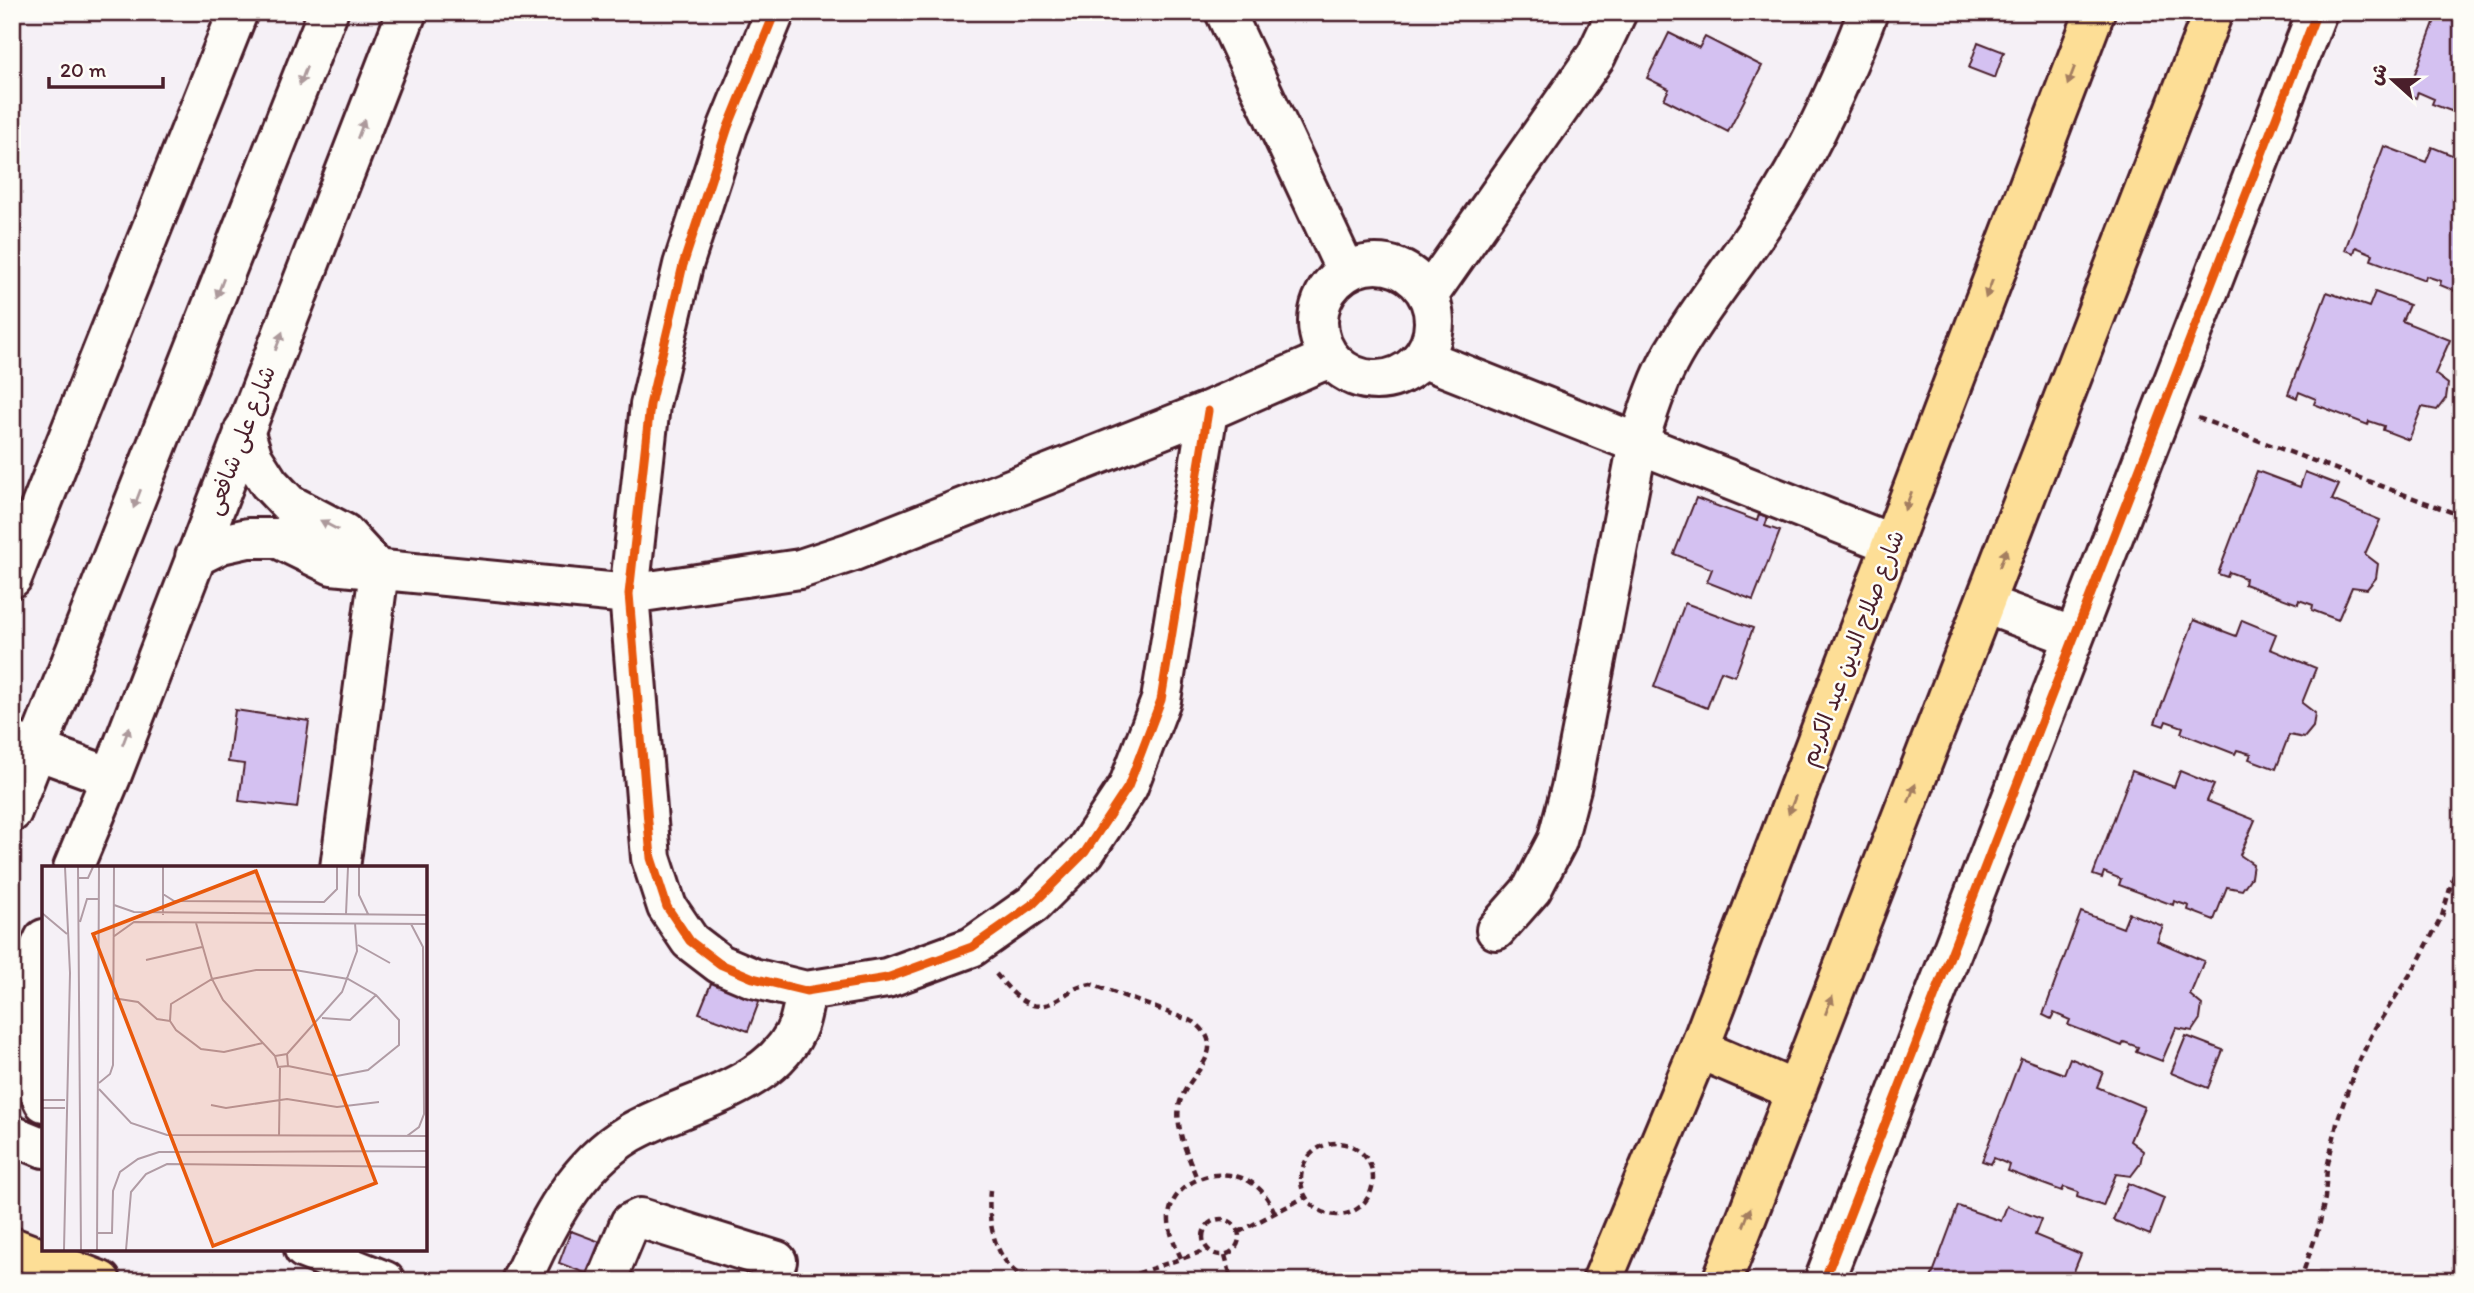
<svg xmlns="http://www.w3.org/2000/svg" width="2474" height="1293" viewBox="0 0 2474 1293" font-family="Itim,'Playpen Sans Arabic',sans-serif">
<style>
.building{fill:#d4c1f1;stroke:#4a1f2b;stroke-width:2}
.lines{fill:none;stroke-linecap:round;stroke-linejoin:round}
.minor-casing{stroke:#4a1f2b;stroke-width:44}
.major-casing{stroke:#4a1f2b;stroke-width:44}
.path{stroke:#4a1f2b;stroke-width:4.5;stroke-dasharray:7 5;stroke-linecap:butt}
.minor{stroke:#fdfcf7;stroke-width:38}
.major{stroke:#fdde96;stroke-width:38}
.cycleway-casing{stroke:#fdfcf7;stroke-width:13}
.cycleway{stroke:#e8590c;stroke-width:9}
.oneway{fill:#ac999b}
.oneway2{fill:#a47e60}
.labels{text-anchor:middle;stroke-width:5;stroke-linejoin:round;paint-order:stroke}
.street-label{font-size:23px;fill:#4a1f2b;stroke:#fdfcf7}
.inset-road{fill:none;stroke:#b19ca5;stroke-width:2}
.view{fill:#e8590c;fill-opacity:0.15;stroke:#e8590c;stroke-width:3.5}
.inset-edge{fill:none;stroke:#4a1f2b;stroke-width:3.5}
</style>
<rect width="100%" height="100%" fill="#f5f0f6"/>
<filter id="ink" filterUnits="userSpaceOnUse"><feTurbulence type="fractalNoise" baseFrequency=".0143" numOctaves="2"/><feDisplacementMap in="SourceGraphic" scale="14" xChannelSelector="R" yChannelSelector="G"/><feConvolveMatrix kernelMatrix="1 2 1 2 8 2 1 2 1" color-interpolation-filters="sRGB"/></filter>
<g filter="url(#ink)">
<path class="building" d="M 2438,12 L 2462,12 L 2462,115 L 2432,104 L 2434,99 L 2418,92 L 2416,98 L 2407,95 Z
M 1669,33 L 1699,48 L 1705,37 L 1762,66 L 1728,132 L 1664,99 L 1669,89 L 1647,78 Z
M 1978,42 L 2004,52 L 1995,78 L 1969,68 Z
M 2384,146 L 2426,162 L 2432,147 L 2462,159 L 2459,176 L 2462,177 L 2462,294 L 2440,285 L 2441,281 L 2426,276 L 2425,280 L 2371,260 L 2373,254 L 2356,247 L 2354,253 L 2345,250 Z
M 2327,292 L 2369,307 L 2375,292 L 2409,305 L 2402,321 L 2450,340 L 2435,374 L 2448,384 L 2446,398 L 2437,410 L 2422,407 L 2409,440 L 2383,430 L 2384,426 L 2369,421 L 2368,425 L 2314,404 L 2316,399 L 2299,392 L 2297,398 L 2288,394 Z
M 2257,471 L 2300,487 L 2305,472 L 2339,485 L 2332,500 L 2380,520 L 2365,554 L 2378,564 L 2376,578 L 2367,589 L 2352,587 L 2338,620 L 2312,610 L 2313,605 L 2299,600 L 2298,604 L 2244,584 L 2245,578 L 2229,572 L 2227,577 L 2218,574 Z
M 1696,498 L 1757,521 L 1759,514 L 1768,517 L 1765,526 L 1780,531 L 1753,600 L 1707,582 L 1712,569 L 1674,554 Z
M 1685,603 L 1753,628 L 1735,676 L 1721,671 L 1707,708 L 1654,687 Z
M 2194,620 L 2236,636 L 2242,620 L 2276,634 L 2270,649 L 2316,668 L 2302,703 L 2315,713 L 2313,727 L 2304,738 L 2289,735 L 2276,769 L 2249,759 L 2251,754 L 2237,750 L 2235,754 L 2181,733 L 2183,727 L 2166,721 L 2164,726 L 2155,723 Z
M 235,710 L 309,721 L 297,808 L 239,801 L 244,764 L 228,762 Z
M 2132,771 L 2174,787 L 2180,771 L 2214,785 L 2207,801 L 2255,820 L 2240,855 L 2253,864 L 2251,877 L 2242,890 L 2227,887 L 2214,920 L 2188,910 L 2189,906 L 2174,901 L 2173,905 L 2119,885 L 2121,879 L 2104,872 L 2102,878 L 2093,875 Z
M 2081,912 L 2123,928 L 2129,913 L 2163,926 L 2157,941 L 2204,961 L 2190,995 L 2202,1005 L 2200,1019 L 2192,1031 L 2176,1028 L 2162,1061 L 2136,1051 L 2138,1047 L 2124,1042 L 2122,1046 L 2068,1025 L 2070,1020 L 2054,1013 L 2051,1019 L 2043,1015 Z
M 714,976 L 762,994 L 748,1031 L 699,1013 Z
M 2186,1036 L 2223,1050 L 2208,1088 L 2171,1073 Z
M 2021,1058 L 2064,1074 L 2070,1058 L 2103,1072 L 2097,1087 L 2144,1107 L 2130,1141 L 2143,1151 L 2140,1164 L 2131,1176 L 2116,1174 L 2103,1206 L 2077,1197 L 2078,1192 L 2064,1187 L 2062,1191 L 2008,1171 L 2010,1165 L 1994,1158 L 1991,1164 L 1982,1161 Z
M 2128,1183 L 2164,1198 L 2150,1235 L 2113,1220 Z
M 1958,1206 L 2001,1221 L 2007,1206 L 2041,1219 L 2035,1235 L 2081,1254 L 2070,1281 L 1930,1281 Z
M 571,1231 L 603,1243 L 590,1275 L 559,1263 Z"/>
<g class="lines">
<defs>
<path id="minor" d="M 775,12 L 728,127 L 683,265 L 650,405 L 629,594 L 651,858 L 667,907 L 690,941 L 720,964 L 753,978 L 806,991 L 887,978 L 972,947 L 1033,904 L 1085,852 L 1128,787 L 1161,700 L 1208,411
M 1225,12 L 1346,271
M1318 322a58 58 0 1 1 116 0a58 58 0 1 1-116 0Z
M 1428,296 L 1596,56 L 1617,12
M 1422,358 L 1892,544
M 244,430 L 253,458 L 269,483 L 289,504 L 344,533 L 379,571 L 340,868
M 195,557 L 221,544 L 248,538 L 277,538 L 332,565 L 629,594 L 800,569 L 851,552 L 1208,411 L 1329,358
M 12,578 L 238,12
M 1985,604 L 2074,637
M 12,741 L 111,777
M 12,812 L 328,12
M 73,868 L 111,777 L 407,12
M 1496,930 L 1532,889 L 1557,841 L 1571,788 L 1638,443 C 1648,413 1657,382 1673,354 C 1705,299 1748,250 1781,195 C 1816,137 1844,76 1868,12
M 44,939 C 38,952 31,965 27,979 C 19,1007 30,1076 44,1102
M 12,1135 L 44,1148
M 304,1249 L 385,1281
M 521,1281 C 546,1225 575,1166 630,1133 C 684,1101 775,1089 799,1023 C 802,1013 804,1002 806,991
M 606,1281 L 630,1223 L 640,1218 L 777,1261
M 1824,1281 L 2317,12"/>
<path id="major" d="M 1699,1049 L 1796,1091
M 12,1247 L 101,1281
M 1602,1281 L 1699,1049 L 2095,12
M 1722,1281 L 2213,12"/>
</defs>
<use href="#minor" class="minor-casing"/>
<use href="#major" class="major-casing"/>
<path class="path" d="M 2198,418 L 2462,516
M 996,974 C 1010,990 1027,1014 1051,1003 C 1069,995 1068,988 1091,984 L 1194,1022 C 1233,1052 1185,1074 1179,1106 C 1175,1130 1189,1157 1197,1179
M1301 1179a36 36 0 1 1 72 0a36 36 0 1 1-72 0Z
M 990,1190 C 987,1225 995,1264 1029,1281
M1203 1237a18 18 0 1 1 36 0a18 18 0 1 1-36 0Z
M 1239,1232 L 1305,1197
M 1225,1255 L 1232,1281
M 1181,1258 C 1175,1245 1168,1230 1169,1216 C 1173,1178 1223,1164 1252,1183 C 1264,1191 1269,1200 1275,1213
M 1115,1281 L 1207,1250
M 2300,1281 L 2319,1227 L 2325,1198 L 2327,1168 L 2338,1119 L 2354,1072 L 2375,1028 L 2417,964 L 2442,916 L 2457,865 L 2462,831"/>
<use href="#minor" class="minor"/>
<use href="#major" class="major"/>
<defs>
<path id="cycleway" d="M 775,12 L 728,127 L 683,265 L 650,405 L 629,594 L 651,858 L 667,907 L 690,941 L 720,964 L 753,978 L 806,991 L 887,978 L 972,947 L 1033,904 L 1085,852 L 1128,787 L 1161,700 L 1208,411
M 1824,1281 L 2317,12"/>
</defs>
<use href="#cycleway" class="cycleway-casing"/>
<use href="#cycleway" class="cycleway"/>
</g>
<defs><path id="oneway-solid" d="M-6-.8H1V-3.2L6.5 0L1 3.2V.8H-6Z" transform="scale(1.75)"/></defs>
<g class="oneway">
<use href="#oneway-solid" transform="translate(303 76) rotate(111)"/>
<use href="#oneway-solid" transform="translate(361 129) rotate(-69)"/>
<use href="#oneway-solid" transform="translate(220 288) rotate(111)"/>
<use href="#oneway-solid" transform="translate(279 341) rotate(-69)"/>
<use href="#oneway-solid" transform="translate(137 499) rotate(111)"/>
<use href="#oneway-solid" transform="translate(329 525) rotate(-152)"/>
<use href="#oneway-solid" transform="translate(126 736) rotate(-69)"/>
</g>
<g class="oneway2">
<use href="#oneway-solid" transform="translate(2071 76) rotate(111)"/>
<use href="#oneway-solid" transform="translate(1989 289) rotate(111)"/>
<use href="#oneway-solid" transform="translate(1908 501) rotate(111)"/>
<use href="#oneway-solid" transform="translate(2003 558) rotate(-69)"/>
<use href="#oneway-solid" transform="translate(1912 793) rotate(-69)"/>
<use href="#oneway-solid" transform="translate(1792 805) rotate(111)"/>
<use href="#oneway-solid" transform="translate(1829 1005) rotate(-69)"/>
<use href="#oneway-solid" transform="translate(1747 1217) rotate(-69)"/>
</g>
</g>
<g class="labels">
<g class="street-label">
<text transform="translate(240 440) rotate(-69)" y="8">شارع على شافعى</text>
<text transform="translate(1852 648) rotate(-69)" y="8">شارع صلاح الدين عبد الكريم</text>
</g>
</g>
<g transform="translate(42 866)">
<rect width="385" height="385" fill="#f5f0f6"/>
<path class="inset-road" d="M 36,1 L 39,384M 121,1 L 121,49M 317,1 L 317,29 L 326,48M 36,12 L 46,12 L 51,1M 121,28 L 132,35 L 282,36 L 295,23 L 295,1M 72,39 L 92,46 L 385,49M 0,47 L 25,68M 304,48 L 306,1M 38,56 L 45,33 L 57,33M 154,57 L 170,113 L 181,134 L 233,190M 71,71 L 92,56 L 385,58M 316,79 L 348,97M 104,94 L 160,81M 71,132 L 96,136 L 115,153 L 128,155M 280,152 L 308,154 L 334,129M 221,177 L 182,186 L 159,183 L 134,164 L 128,155 L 129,138 L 170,113 L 214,104 L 253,104 L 306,113 L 334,129 L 357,154 L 357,179 L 326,204 L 295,210 L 246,200M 245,188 L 246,200 L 236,201 L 233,190 L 245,188 L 300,126 L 315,85 L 313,57M 57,217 L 68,208 L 71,199 L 72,1M 57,223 L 89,257 L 125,269 L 385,270M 0,234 L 23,234M 169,239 L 184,242 L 245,233 L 295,241 L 337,236M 0,242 L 23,242M 237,270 L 238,202M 365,270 L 377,261 L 382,248 L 381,81 L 369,58M 55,367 L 70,367 L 71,325 L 78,306 L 96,293 L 117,286 L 385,285M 22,384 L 28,107 L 23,1M 55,384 L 57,1M 84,384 L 89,326 L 104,308 L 125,298 L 385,301"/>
<path class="view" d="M 214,5 L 334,317 L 171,380 L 51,68 Z"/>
<rect width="385" height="385" class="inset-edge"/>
</g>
<rect width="2474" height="1293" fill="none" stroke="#fdfcf7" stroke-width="42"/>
<rect x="21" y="21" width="2432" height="1251" fill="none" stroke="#4a1f2b" stroke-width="2.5" filter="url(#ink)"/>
<g transform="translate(2393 80) rotate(291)" stroke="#fdfcf7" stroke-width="5" paint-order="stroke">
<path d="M0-5L12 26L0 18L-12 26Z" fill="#4a1f2b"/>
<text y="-10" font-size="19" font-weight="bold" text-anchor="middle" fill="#4a1f2b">ش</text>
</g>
<path d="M49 77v10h114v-10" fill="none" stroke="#4a1f2b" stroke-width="3.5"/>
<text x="60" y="77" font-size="21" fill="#4a1f2b" stroke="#fdfcf7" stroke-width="5" paint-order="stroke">20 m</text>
</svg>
